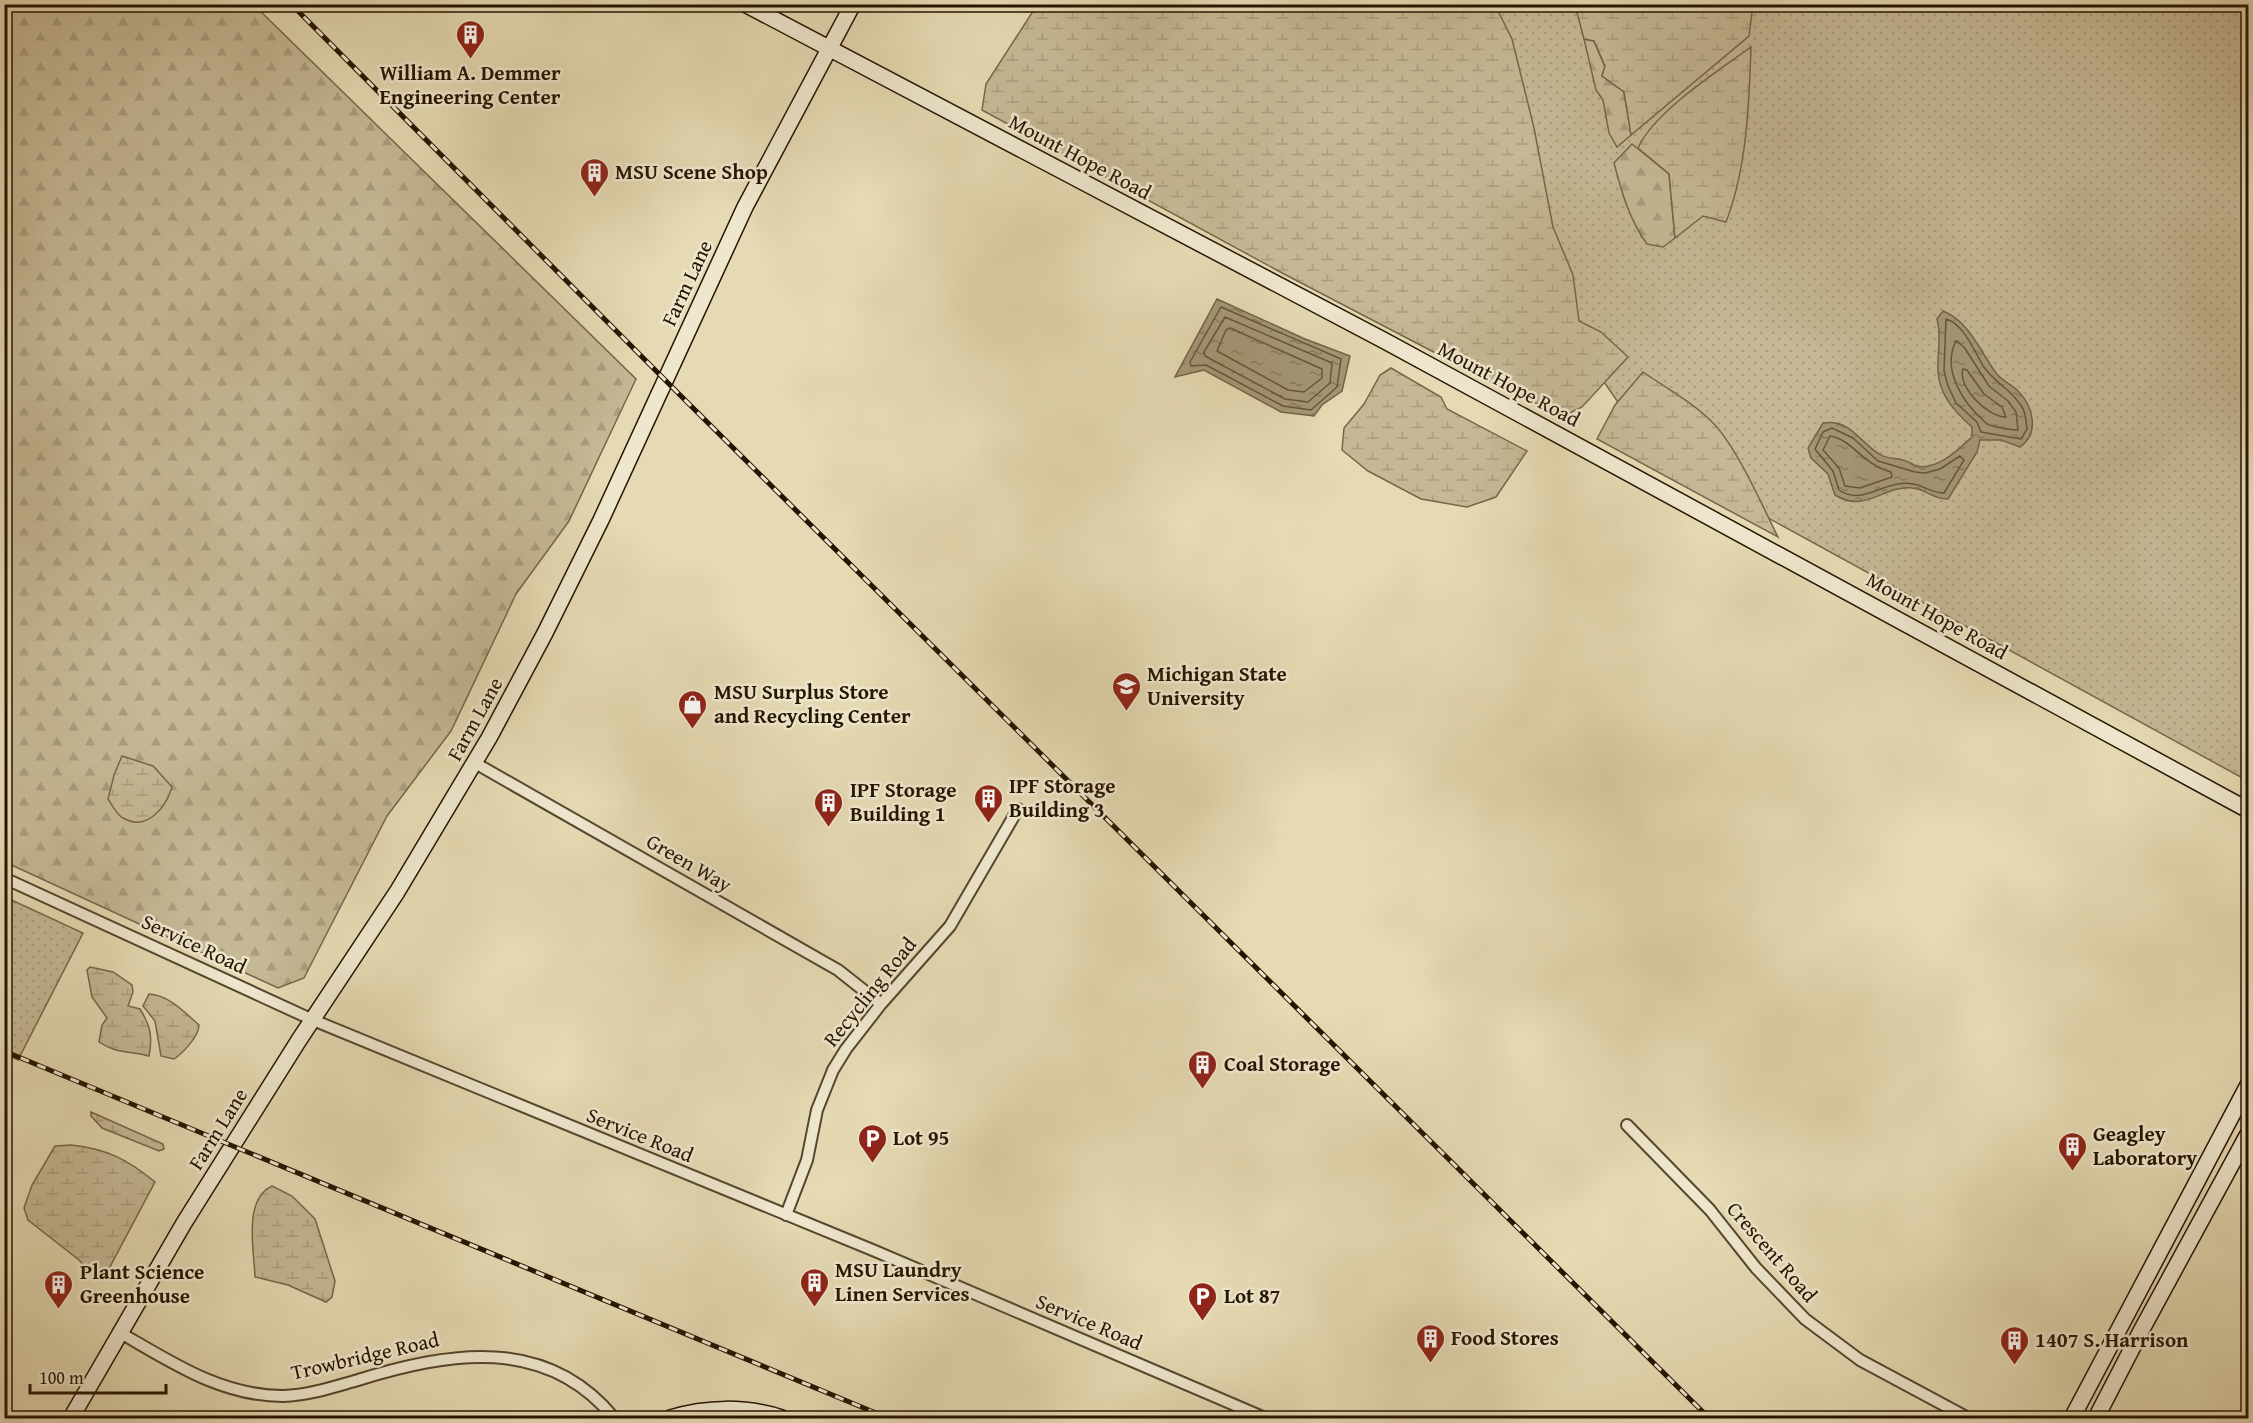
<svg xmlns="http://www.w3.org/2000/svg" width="2253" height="1423" viewBox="0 0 2253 1423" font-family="'Gentium Book Plus',serif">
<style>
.grass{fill:url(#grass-dots);stroke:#76664a;stroke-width:1.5}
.forest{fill:url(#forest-firs);stroke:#76664a;stroke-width:1.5}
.wetland{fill:url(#wetland-marsh);stroke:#76664a;stroke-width:1.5}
.water{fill:url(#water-ripples);stroke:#726347;stroke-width:1.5}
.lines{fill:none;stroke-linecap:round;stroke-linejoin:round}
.shore{stroke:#65563b;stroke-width:1.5}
.street-casing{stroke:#56462d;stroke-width:14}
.secondary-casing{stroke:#261400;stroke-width:18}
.street{stroke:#eee7ce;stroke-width:10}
.secondary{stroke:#eee7ce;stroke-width:15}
.rail-casing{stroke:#261400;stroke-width:5}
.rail{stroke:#eee7ce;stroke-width:3;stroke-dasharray:9;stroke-linecap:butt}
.labels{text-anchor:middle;stroke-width:5;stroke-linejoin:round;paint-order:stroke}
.poi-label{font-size:21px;font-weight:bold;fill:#261400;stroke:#eee7ce;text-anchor:start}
.street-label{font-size:21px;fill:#261400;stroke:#eee7ce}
</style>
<defs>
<pattern id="grass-dots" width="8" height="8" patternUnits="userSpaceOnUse" patternTransform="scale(1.5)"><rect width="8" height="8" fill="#c5b895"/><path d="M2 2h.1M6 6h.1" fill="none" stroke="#a99d7f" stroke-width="1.8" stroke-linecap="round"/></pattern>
<pattern id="forest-firs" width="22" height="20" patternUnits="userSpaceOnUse" patternTransform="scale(1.5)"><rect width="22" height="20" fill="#c5b895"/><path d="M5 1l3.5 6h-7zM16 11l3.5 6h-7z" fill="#a99d7f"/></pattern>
<pattern id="wetland-marsh" width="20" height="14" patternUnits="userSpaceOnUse" patternTransform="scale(1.5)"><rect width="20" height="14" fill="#c5b895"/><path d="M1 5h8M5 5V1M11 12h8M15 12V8" fill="none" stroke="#a99d7f"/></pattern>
<pattern id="water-ripples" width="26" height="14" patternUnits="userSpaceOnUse" patternTransform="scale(1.5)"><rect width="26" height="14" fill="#a49776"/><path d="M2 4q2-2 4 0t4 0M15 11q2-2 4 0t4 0" fill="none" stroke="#857a5e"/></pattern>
</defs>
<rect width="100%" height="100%" fill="#e5dab3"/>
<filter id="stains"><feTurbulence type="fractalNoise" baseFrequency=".00333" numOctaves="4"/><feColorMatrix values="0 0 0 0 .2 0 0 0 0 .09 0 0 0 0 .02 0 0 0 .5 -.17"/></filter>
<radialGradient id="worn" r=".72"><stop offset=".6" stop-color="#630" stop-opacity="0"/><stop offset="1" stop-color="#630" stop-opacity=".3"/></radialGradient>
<path class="grass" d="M 1454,5 L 2248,5 L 2248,781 L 1655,456 L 1516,254 Z
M 5,897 L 83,933 L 18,1060 L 5,1054 Z"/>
<path class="forest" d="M 5,5 L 254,5 L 636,379 L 569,521 L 516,594 L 451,731 L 387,816 L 304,978 L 278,988 L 5,862 Z
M 1584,39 L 1594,41 L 1605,67 L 1602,76 L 1624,92 L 1631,135 L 1617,147 L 1609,133 L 1603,100 L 1596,90 Z
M 1632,144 L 1669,174 L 1675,238 L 1663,247 L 1647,244 C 1629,219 1622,193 1614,163 Z"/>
<path class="wetland" d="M 1037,5 L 1495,5 L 1512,39 L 1534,128 L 1553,227 L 1573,275 L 1579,321 L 1601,332 L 1628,357 L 1582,407 L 1566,415 L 1518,396 L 1284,274 L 982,110 L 986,84 Z
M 1575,5 L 1575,4 L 1753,5 L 1749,36 L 1631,135 L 1624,92 L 1602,76 L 1605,66 L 1594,41 L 1584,39 Z
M 1751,47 C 1749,104 1747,168 1726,222 L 1703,216 L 1675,238 L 1669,174 L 1638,148 C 1654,112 1718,71 1751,47 Z
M 1391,368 L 1441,397 L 1447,409 L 1527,451 L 1496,497 L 1467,507 L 1421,499 L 1368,471 L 1342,450 L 1344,428 L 1364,404 L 1380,375 Z
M 1643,372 C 1666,388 1694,403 1714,424 C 1737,448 1762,505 1778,537 L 1597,439 L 1615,405 Z
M 122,756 L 153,766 L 172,787 C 166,807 147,832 123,818 C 117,815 112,805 108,799 L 114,775 Z
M 90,967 L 113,972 L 132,985 L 133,992 L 128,1006 L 140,1009 C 150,1025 153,1036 149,1056 C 131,1051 116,1054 99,1042 L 102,1025 L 107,1018 L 92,997 L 87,970 Z
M 149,994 C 169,995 185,1013 199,1025 C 199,1036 183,1053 174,1059 L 161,1056 L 155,1021 L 143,1006 Z
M 91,1112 L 163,1144 L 164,1149 L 159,1151 L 102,1128 L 91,1116 Z
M 71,1145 C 107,1149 127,1159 155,1182 L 103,1280 L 95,1277 L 79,1260 L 28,1220 L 24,1208 L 32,1185 L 55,1146 Z
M 272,1186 L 292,1196 L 315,1219 L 335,1281 L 332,1297 L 326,1302 L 288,1285 L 255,1277 C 254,1250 243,1199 272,1186 Z"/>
<path class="water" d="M 1217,299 L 1305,339 L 1350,356 L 1342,391 L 1322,405 L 1314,416 L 1281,412 L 1204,370 L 1175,377 Z
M 1943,311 C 1969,321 1980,351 1996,373 C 2002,381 2011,384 2018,391 C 2033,406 2040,433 2020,447 L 2001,440 L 1980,440 L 1977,452 L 1948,499 C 1934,500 1926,489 1912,488 C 1883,485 1866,514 1835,495 L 1828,474 L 1811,458 L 1808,448 L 1823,423 C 1851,418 1860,444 1881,455 C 1887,459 1896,458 1903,460 C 1908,461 1911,464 1916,466 C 1937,471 1958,450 1972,437 L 1972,427 C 1955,412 1939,395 1938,371 C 1937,352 1942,337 1937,319 Z"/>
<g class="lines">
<path class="shore" d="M 1221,307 L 1341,359 L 1337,387 L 1311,410 L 1283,406 L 1206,365 L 1191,366 L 1190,362 Z
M 1225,317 L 1332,363 L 1330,383 L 1308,402 L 1285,399 L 1205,356 L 1204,352 Z
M 1946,319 C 1963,323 1975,352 1983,366 C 1994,382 2012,390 2022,407 C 2026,413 2026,422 2027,429 L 2021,439 L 1981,432 L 1977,422 L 1956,403 L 1948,386 L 1944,371 Z
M 1230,328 L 1322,369 L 1322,378 L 1304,392 L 1288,390 L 1217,351 L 1226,330 Z
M 1956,341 L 1964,347 L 1989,386 L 2008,401 L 2016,412 L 2018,430 C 2012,430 1990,427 1986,423 C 1964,404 1941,371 1956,341 Z
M 1963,369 L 1967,370 L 1984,394 L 2002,407 L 2006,417 C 1989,418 1957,387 1963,369 Z
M 1832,428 L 1853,438 L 1878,461 L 1915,472 L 1925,473 L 1940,469 L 1960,456 L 1964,460 L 1944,493 C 1928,493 1919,480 1898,484 C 1877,487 1860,504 1839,490 L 1833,471 L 1815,449 L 1823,432 Z
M 1830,436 C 1852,439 1863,465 1891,472 L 1892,477 L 1860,488 L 1845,486 L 1839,468 L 1823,450 Z"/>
<defs>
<path id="street" d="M 475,763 L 838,970 L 881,1004
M 4,878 L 313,1020 L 875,1251 L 1265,1418
M 1627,1125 L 1710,1210 L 1756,1268 L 1805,1319 L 1860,1360 L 1968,1418
M 786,1215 L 807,1160 L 817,1110 L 833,1070 L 846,1049 L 881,1004 L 950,926 L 1018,809
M 119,1332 C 171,1362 221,1396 283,1396 C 310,1395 333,1387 358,1380 C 449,1352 546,1335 614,1418"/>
<path id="secondary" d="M 745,4 L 1385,341 L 2248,810
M 71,1418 L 184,1223 L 299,1040 L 397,892 L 489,738 L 545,633 L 601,520 L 745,207 L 853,4
M 670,1418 C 706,1407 746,1406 782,1418
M 2072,1418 L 2248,1085
M 2096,1418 L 2141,1331 L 2248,1134"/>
</defs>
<use href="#street" class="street-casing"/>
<use href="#secondary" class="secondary-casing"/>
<use href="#street" class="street"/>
<use href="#secondary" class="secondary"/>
<defs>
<path id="rail" d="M 291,4 L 684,399 L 1709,1418
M 4,1051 L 888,1418"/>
</defs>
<use href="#rail" class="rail-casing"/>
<use href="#rail" class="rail"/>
</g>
<defs>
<symbol id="building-pin" viewBox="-11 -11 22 30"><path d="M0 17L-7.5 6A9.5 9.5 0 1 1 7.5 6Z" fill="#8f2418" stroke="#eee7ce"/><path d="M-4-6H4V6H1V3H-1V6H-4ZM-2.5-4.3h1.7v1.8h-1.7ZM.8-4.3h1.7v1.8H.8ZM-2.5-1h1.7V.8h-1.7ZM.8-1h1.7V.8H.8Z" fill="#fff"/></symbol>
<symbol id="university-pin" viewBox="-11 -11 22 30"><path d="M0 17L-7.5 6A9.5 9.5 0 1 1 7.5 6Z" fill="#8f2418" stroke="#eee7ce"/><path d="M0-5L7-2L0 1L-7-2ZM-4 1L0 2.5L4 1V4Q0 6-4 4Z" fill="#fff"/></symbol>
<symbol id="shop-pin" viewBox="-11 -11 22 30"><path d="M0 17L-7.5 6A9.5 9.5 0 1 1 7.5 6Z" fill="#8f2418" stroke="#eee7ce"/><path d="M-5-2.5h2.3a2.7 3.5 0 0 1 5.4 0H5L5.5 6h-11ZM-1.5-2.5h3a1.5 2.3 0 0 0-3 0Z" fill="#fff"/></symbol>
<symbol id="parking-pin" viewBox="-11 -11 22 30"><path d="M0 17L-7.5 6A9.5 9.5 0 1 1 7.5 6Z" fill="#8f2418" stroke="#eee7ce"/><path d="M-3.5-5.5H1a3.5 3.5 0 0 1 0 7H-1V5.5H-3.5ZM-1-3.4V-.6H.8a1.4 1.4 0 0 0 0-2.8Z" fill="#fff"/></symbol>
</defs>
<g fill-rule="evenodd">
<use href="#building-pin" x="454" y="18" width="33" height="45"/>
<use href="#building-pin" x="578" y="156" width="33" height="45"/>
<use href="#university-pin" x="1110" y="670" width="33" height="45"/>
<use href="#shop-pin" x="676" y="688" width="33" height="45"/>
<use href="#building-pin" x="972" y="782" width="33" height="45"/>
<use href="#building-pin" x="812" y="786" width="33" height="45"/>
<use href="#building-pin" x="1186" y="1048" width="33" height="45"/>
<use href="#parking-pin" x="856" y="1122" width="33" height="45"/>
<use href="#building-pin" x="2056" y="1130" width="33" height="45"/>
<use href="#building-pin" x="798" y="1266" width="33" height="45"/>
<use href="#building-pin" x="42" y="1268" width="33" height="45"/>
<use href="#parking-pin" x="1186" y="1280" width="33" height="45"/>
<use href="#building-pin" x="1414" y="1322" width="33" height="45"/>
<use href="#building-pin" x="1998" y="1324" width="33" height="45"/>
</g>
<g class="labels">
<g class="poi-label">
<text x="470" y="80" text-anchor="middle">William A. Demmer<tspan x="470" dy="24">Engineering Center</tspan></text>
<text x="615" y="179">MSU Scene Shop</text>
<text x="1147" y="681">Michigan State<tspan x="1147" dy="24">University</tspan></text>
<text x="714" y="699">MSU Surplus Store<tspan x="714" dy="24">and Recycling Center</tspan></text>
<text x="1009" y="793">IPF Storage<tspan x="1009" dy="24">Building 3</tspan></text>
<text x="850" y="797">IPF Storage<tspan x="850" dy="24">Building 1</tspan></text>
<text x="1224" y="1071">Coal Storage</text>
<text x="2093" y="1141">Geagley<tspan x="2093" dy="24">Laboratory</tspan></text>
<text x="893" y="1145">Lot 95</text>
<text x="835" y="1277">MSU Laundry<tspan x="835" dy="24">Linen Services</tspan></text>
<text x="80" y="1279">Plant Science<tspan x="80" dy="24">Greenhouse</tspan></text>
<text x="1224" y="1303">Lot 87</text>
<text x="1451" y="1345">Food Stores</text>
<text x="2035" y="1347">1407 S. Harrison</text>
</g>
<g class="street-label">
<text transform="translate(1080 157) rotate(28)" y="7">Mount Hope Road</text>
<text transform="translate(687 283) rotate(-65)" y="7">Farm Lane</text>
<text transform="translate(1509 384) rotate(28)" y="7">Mount Hope Road</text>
<text transform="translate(1937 616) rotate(29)" y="7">Mount Hope Road</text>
<text transform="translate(475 719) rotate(-61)" y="7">Farm Lane</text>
<text transform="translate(689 863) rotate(30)" y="7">Green Way</text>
<text transform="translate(194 944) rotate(25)" y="7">Service Road</text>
<text transform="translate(870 992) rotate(-51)" y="7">Recycling Road</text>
<text transform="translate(218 1129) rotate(-58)" y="7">Farm Lane</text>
<text transform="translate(640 1135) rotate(22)" y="7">Service Road</text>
<text transform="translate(1772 1252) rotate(49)" y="7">Crescent Road</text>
<text transform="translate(1089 1322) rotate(23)" y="7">Service Road</text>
<text transform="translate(365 1356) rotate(-13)" y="7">Trowbridge Road</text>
</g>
</g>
<rect width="2253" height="1423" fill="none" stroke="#e5dab3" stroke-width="24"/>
<rect x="6" y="6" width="2241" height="1411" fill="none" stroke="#261400" stroke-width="3"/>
<rect x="12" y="12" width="2229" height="1399" fill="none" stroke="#261400" stroke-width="1.5"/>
<path d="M30 1384v9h136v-9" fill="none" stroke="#261400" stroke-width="3"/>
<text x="39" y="1384" font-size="18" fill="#261400" stroke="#eee7ce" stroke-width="4.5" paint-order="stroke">100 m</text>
<rect width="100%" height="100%" filter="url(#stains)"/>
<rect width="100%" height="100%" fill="url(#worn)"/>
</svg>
